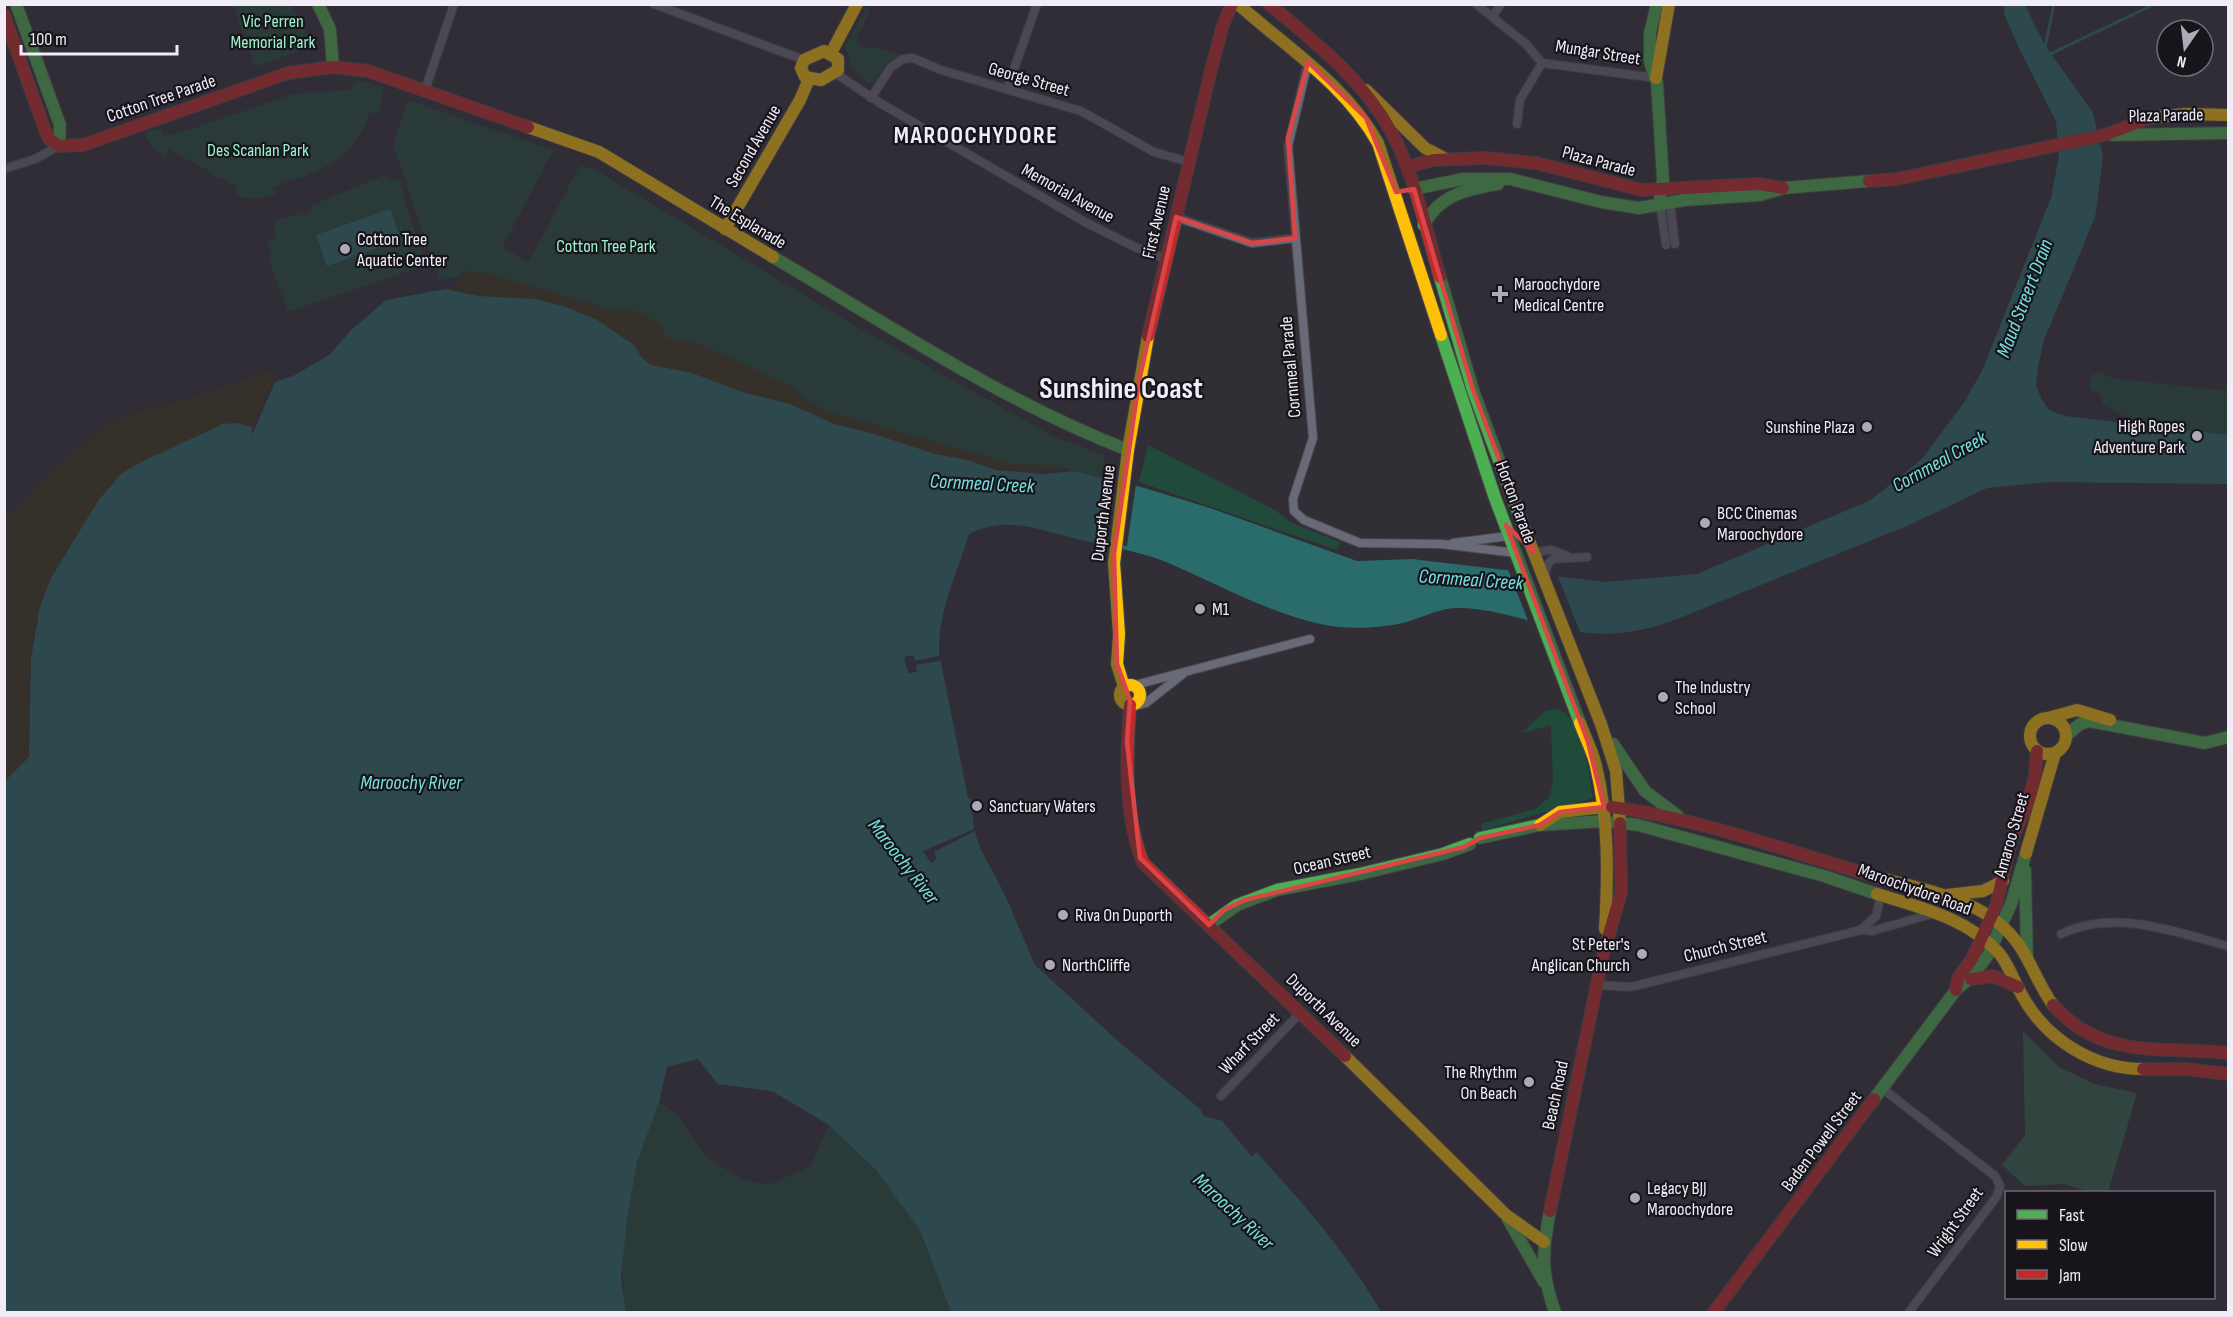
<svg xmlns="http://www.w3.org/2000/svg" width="2233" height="1317" viewBox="0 0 2233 1317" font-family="'Sofia Sans Condensed',sans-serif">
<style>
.green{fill:#204b3b}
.forest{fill:#31614d}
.sand{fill:#3b3419}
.water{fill:#2a6b6c}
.pier{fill:#312e36}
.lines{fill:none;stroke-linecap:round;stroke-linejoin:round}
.stream{stroke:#2a6b6c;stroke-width:3}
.street-casing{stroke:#4c4a50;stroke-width:10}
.fast-casing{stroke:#4c4a50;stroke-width:14}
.slow-casing{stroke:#4c4a50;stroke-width:14}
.jam-casing{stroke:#4c4a50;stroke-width:14}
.street{stroke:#696a77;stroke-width:8}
.fast{stroke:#4caf50;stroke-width:12}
.slow{stroke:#ffc107;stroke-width:12}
.jam{stroke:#c62828;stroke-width:12}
.marked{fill:none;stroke:#da4647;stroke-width:4.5;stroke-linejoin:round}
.poi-dot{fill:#aeaab3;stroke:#17141b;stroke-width:2}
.labels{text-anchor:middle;stroke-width:4.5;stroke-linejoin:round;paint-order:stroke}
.park-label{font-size:18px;fill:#9df4cd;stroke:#17141b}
.street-label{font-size:18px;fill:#f1edf7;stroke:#17141b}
.poi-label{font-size:18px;fill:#f1edf7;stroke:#17141b;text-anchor:start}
.water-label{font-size:20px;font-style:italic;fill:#74e1e1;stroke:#17141b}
.district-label{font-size:24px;font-weight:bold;letter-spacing:1.5px;fill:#f1edf7;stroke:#17141b}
.town-label{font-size:30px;font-weight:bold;fill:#f1edf7;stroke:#17141b}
</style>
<rect width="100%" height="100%" fill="#312e36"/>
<path class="green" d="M 233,5 L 290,5 L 315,45 L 255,67 Z
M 868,5 C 872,20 855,30 857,43 L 861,47 L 880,48 L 900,55 L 885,65 L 874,83 L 870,84 L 852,68 L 845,46 Z
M 358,80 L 384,88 L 379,113 L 370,113 C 349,166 321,169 272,188 L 277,194 C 263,199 251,199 237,196 L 236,186 L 219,177 L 213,177 L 213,173 L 168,149 L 166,158 L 157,152 L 145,136 L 148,131 L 161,128 L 163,135 L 177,134 L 293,94 L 351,90 Z
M 408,100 L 553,150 L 502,248 L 529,262 L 580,165 L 595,170 L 866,332 L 1053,436 L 1105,456 L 1100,477 L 1062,467 L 1011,464 L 826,411 L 808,401 L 790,386 L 700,344 L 667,338 L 661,327 L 627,312 L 611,310 L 490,274 L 470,271 L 467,274 L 465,270 L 459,276 L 439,280 L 393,144 Z
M 383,176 L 387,177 L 389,182 L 400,178 L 405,196 L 404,200 L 426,265 L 288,312 L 268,258 L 272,257 L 267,242 L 276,238 L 274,222 L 302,212 L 303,215 L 311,212 L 310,206 Z
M 2100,371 L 2111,378 L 2228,391 L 2228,468 L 2103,405 L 2100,395 L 2090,389 L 2091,376 Z
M 1148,445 L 1275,510 L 1292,523 L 1340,542 L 1337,550 L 1139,482 Z
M 1558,709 C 1583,719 1589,774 1593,798 L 1483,830 L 1481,824 L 1535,809 L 1550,797 L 1553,779 L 1551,725 L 1522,733 L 1545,711 Z
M 659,1102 L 679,1116 L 706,1157 L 743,1180 L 768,1185 L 810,1167 L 829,1125 L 876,1170 L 920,1230 L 951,1312 L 626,1312 C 619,1264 624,1210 637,1162 C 642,1142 652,1122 659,1102 Z"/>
<path class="forest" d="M 2023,1031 L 2059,1067 L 2094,1084 L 2137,1093 L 2108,1192 L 2090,1192 L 2064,1184 L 2025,1186 L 2002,1165 L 2025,1135 Z"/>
<path class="sand" d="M 470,271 L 490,274 L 611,310 L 637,311 L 659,323 L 667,338 L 700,344 L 790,386 L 808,401 L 826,411 L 1011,464 L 1045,465 L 1074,471 L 1012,473 L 968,460 L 935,454 L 874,434 L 834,424 L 766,398 L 651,365 L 620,334 L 566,307 L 535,299 L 478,296 L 446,289 L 456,285 Z
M 271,372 L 277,374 L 252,427 L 223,424 L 137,464 L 120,475 C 98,508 69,542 52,577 C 25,632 29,699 29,757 L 5,781 L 5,516 L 25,501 L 57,466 L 87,440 L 121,418 L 220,389 L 261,373 Z"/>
<path class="water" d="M 2005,5 L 2025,5 L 2044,44 L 2093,113 L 2103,157 L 2095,217 L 2044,340 L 2038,366 L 2036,386 L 2042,400 L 2049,410 L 2065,416 L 2228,435 L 2228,484 L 2049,482 L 1987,488 L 1909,525 L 1677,619 C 1648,630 1619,636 1588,633 C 1543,629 1501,607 1455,608 C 1438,609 1423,617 1407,622 C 1388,627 1359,629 1339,627 C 1285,622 1216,583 1166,562 C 1136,550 1100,545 1069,537 C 1034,528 1003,516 969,534 C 957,574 938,610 939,653 L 968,798 L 971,799 L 974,829 L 980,848 L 1005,895 L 1035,965 L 1119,1042 L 1200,1109 L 1204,1116 L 1222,1121 L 1252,1157 L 1256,1152 C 1303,1203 1347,1253 1381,1312 L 951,1312 L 920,1230 L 876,1170 L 829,1125 L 772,1091 L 718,1084 L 698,1059 L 667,1067 L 659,1102 L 637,1162 L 627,1218 L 621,1278 L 626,1312 L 5,1312 L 5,781 L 29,757 L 31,659 L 40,607 L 51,578 L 98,501 L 120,475 L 137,464 L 223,424 L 236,423 L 252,427 L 252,435 L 275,382 L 293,376 L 329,355 L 352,329 L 386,300 L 446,289 L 478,296 L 535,299 L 566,307 L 597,320 L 634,345 L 642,358 L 651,365 L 692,373 L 742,392 L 790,404 L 834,424 L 874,434 L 935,454 L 968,460 L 996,470 L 1044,474 L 1074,471 L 1141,487 L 1210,508 L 1357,561 L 1412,559 L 1606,582 L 1697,574 L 1871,500 L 1922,459 L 1965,401 L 1982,371 L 2051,198 L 2059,156 L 2056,121 L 2020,50 L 2004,14 Z
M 390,209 L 401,240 L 327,266 L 316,235 Z"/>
<path class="pier" d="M 445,286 L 450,287 L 386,300 L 352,329 L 329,355 L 293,376 L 276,380 L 250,435 L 274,378 L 292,374 L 322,358 L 350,327 L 385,297 Z
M 1108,477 L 1136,484 L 1127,546 L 1100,539 Z
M 1507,567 L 1557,574 L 1581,634 L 1529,623 Z
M 913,655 L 915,661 L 943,655 L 944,660 L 916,665 L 917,672 L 908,673 L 904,657 Z
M 974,829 L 975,831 L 934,852 L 937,859 L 931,863 L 923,851 Z"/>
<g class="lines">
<path class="stream" d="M 2045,47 L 2054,4
M 2048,55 L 2155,4"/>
<defs>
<path id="street" d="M 654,4 L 804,60
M 1476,4 L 1526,44 L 1542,63
M 1492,17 L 1501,4
M 1308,62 L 1288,146 L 1313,438 L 1293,499 L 1294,511 L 1304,520 L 1360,543 L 1441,544 L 1516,553
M 1542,63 L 1656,78
M 835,73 L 880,103 L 1085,222 L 1135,247 L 1166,259
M 1007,89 L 1037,4
M 425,90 L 454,4
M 871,98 L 891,67 L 903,59 L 913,58 L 941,70 L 1081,111 L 1154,152 L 1189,162
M 1517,124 L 1520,100 L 1542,63
M 4,169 L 35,159 L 59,146
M 1670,202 L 1675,244
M 1660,204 L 1666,245
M 1176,217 L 1252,243 L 1295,238
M 1453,543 L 1509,536
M 1534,552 L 1551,550 L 1568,556
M 1545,578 L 1547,565 L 1553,559 L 1587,557
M 1135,685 L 1310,639
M 1136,706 L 1146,703 L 1184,673
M 1861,930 L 1876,916 L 1881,896
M 2061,934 C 2114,908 2175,932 2228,946
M 1597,985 L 1631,987 L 1861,930 L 1872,931 L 1935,913
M 1883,1089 L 1995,1176 L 2000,1186 L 1997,1196 L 1909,1312
M 1221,1096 L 1301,1012"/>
<path id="fast" d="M 16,4 L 60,125 L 59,146
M 318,4 L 330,29 L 333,67
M 1657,4 L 1650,33 L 1650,62 L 1657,83 L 1663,179 L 1660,197
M 2113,135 L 2228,133
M 1414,189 L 1463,179 L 1510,179 L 1601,202 L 1639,208 L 1685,200 L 1760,195 L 1784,188 L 1869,181
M 1424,225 C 1439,195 1467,189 1498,184
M 773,257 C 889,325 1002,401 1128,450
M 1440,277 L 1473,390 L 1524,528
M 1441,335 L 1495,498 L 1580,723
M 2067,735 L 2080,724 L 2089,721 L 2205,743 L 2228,737
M 1613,744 L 1645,791 L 1678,816
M 1614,822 L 1638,825 L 1824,876 L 1877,894
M 1480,838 L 1540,825 L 1605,821
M 2025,870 L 2027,957
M 1209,925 L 1237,905 L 1277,890 L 1360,874 L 1443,854 L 1470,844
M 1874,1099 L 1956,990 L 1973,975 L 1988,955 L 2011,904 L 2026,853
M 1550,1211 C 1542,1252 1541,1273 1555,1312
M 1508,1219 L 1544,1282"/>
<path id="slow" d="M 1238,4 C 1288,49 1344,83 1378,143 L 1441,335
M 824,51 L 838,59 L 838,70 L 821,80 L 805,77 L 801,68 L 804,60 Z
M 831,53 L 857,4
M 1656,78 L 1669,4
M 1366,90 L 1425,148 L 1444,158
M 2149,118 L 2185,114 L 2228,115
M 528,127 L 599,152 L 773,257
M 725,229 L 800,100 L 809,79
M 1524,528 L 1601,724 L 1616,771 L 1620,823
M1120 695a10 10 0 1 1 20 0a10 10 0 1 1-20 0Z
M 1124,687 L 1117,664 L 1119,634 L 1114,563 L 1128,450 L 1148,336
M2030 736a18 18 0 1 1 36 0a18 18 0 1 1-36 0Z
M 2048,718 L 2077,710 L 2110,720
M 1580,723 C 1585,737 1593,752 1596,766 C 1609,820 1608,875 1605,929
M 1540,825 L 1560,812 L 1604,807
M 2026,853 L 2055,753
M 1877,877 C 1927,891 1987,899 2019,945 C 2032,964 2039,986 2053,1005
M 1877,894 C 1921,908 1967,918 1999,953 C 2009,965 2015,984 2023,997 C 2047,1040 2094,1069 2143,1069
M 1947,895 L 1983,891 L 2003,881
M 1345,1056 L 1506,1215 L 1544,1242"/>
<path id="jam" d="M 1269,4 C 1315,42 1363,79 1392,133 C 1415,177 1426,229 1440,277
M 4,15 L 45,130 L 49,139 L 59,146
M 59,146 L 83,145 L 288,73 L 333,67 L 368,71 L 528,127
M 1408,170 L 1417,164 L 1434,160 L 1485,158 L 1536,163 L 1642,190 L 1758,184 L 1783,188
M 1869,181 L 1897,179 L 2105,135 L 2149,118
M 1148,336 L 1211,70 L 1223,25 L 1232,4
M 1130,705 C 1126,755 1124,816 1143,863 L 1345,1056
M 1612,807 C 1702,819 1790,852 1877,877
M 1971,979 L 1993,976 L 2018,987
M 1956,990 L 1958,978 L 1972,959 L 1996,906 L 2011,841 L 2027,805 L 2035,777 L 2037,751
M 2053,1005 C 2103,1061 2162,1046 2228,1053
M 2143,1069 L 2186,1069 L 2228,1074
M 1550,1211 L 1603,955 L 1621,893 L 1620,823
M 1714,1312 L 1874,1099"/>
</defs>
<use href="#street" class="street-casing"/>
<use href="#fast" class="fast-casing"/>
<use href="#slow" class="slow-casing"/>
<use href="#jam" class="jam-casing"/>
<use href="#street" class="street"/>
<use href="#fast" class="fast"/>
<use href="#slow" class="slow"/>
<use href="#jam" class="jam"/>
</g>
<path d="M0 0H2233V1317H0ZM 1308,62 L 1366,118 L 1396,192 L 1414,189 L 1473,390 L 1534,552 L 1506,525 L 1588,742 L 1604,807 L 1560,812 L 1540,825 L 1480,838 L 1464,847 L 1245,900 L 1224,910 L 1209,925 L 1140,858 L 1127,742 L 1130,700 L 1117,664 L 1114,554 L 1139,381 L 1176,217 L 1252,243 L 1295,238 L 1288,138 Z" fill="#312e36" fill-opacity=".55" fill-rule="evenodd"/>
<path class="marked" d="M 1308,62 L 1366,118 L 1396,192 L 1414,189 L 1473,390 L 1534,552 L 1506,525 L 1588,742 L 1604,807 L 1560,812 L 1540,825 L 1480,838 L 1464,847 L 1245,900 L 1224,910 L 1209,925 L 1140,858 L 1127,742 L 1130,700 L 1117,664 L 1114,554 L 1139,381 L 1176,217 L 1252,243 L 1295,238 L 1288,138 Z"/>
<g class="poi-dot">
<circle cx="345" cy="249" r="6"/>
<path d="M1497 285h6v6h6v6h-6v6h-6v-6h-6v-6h6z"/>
<circle cx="1867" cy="427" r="6"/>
<circle cx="2197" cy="436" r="6"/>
<circle cx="1705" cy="523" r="6"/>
<circle cx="1200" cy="609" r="6"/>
<circle cx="1663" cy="697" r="6"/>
<circle cx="977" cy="806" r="6"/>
<circle cx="1063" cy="915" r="6"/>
<circle cx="1642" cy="954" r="6"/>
<circle cx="1050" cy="965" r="6"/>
<circle cx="1529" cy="1082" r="6"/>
<circle cx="1635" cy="1198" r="6"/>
</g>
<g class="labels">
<g class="park-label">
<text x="273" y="27">Vic Perren<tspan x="273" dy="21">Memorial Park</tspan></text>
<text x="258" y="156">Des Scanlan Park</text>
<text x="606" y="252">Cotton Tree Park</text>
</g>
<g class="street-label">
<text transform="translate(1598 52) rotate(9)" y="6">Mungar Street</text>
<text transform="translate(1029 79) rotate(16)" y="6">George Street</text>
<text transform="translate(161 98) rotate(-19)" y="6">Cotton Tree Parade</text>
<text transform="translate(2166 115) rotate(-1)" y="6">Plaza Parade</text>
<text transform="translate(753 146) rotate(-60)" y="6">Second Avenue</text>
<text transform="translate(1599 161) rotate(15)" y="6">Plaza Parade</text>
<text transform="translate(1068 193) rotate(29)" y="6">Memorial Avenue</text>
<text transform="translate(748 222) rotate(31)" y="6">The Esplanade</text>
<text transform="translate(1156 222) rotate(-77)" y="6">First Avenue</text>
<text transform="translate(1290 367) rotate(-95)" y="6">Cornmeal Parade</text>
<text transform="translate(1516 502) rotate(70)" y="6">Horton Parade</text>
<text transform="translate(1103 513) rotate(-83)" y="6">Duporth Avenue</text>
<text transform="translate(2011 835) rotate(-74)" y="6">Amaroo Street</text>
<text transform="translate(1332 860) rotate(-13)" y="6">Ocean Street</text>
<text transform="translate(1915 889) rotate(20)" y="6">Maroochydore Road</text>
<text transform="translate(1725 946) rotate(-14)" y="6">Church Street</text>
<text transform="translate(1324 1010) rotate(44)" y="6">Duporth Avenue</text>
<text transform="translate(1249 1043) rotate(-46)" y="6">Wharf Street</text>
<text transform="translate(1555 1095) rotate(-78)" y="6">Beach Road</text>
<text transform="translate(1821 1141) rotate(-53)" y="6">Baden Powell Street</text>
<text transform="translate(1955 1222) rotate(-54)" y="6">Wright Street</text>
</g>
<g class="poi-label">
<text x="357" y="245">Cotton Tree<tspan x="357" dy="21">Aquatic Center</tspan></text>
<text x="1514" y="290">Maroochydore<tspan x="1514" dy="21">Medical Centre</tspan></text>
<text x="2185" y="432" text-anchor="end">High Ropes<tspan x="2185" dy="21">Adventure Park</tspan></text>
<text x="1855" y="433" text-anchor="end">Sunshine Plaza</text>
<text x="1717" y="519">BCC Cinemas<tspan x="1717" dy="21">Maroochydore</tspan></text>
<text x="1212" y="615">M1</text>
<text x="1675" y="693">The Industry<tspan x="1675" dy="21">School</tspan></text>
<text x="989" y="812">Sanctuary Waters</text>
<text x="1075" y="921">Riva On Duporth</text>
<text x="1630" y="950" text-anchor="end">St Peter's<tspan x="1630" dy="21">Anglican Church</tspan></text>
<text x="1062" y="971">NorthCliffe</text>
<text x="1517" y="1078" text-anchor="end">The Rhythm<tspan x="1517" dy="21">On Beach</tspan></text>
<text x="1647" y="1194">Legacy BJJ<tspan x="1647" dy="21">Maroochydore</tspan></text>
</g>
<g class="water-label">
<text transform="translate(2024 298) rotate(-69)" y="7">Maud Streert Drain</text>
<text transform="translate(1939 461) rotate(-29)" y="7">Cornmeal Creek</text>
<text transform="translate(982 483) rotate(3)" y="7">Cornmeal Creek</text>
<text transform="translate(1471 579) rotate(4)" y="7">Cornmeal Creek</text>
<text x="411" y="789">Maroochy River</text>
<text transform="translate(904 861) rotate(52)" y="7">Maroochy River</text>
<text transform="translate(1234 1211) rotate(43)" y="7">Maroochy River</text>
</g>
<g class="district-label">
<text x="976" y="143">MAROOCHYDORE</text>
</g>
<g class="town-label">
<text x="1121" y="398">Sunshine Coast</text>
</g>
</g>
<rect width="2233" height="1317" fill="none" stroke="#f1edf7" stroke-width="12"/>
<rect x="2005" y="1191" width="210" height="108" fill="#17141b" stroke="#6e6b73" stroke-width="1.5"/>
<rect x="2017" y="1210" width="30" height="9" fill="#4caf50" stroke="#6e6b73" stroke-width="1.5"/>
<text x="2059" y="1221" font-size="18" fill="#f1edf7">Fast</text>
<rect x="2017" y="1240" width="30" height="9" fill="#ffc107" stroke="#6e6b73" stroke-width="1.5"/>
<text x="2059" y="1251" font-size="18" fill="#f1edf7">Slow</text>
<rect x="2017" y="1270" width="30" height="9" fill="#c62828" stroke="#6e6b73" stroke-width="1.5"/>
<text x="2059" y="1281" font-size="18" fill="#f1edf7">Jam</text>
<g transform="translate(2185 48) rotate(194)"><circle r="28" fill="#17141b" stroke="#6e6b73" stroke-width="1.5"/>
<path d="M0-4.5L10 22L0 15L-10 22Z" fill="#aeaab3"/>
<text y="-9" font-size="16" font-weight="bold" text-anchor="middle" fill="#f1edf7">N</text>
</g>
<path d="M21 45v9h156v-9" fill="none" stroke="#f1edf7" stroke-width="3"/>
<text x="30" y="45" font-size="18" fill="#f1edf7" stroke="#17141b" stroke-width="4.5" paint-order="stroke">100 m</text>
</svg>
